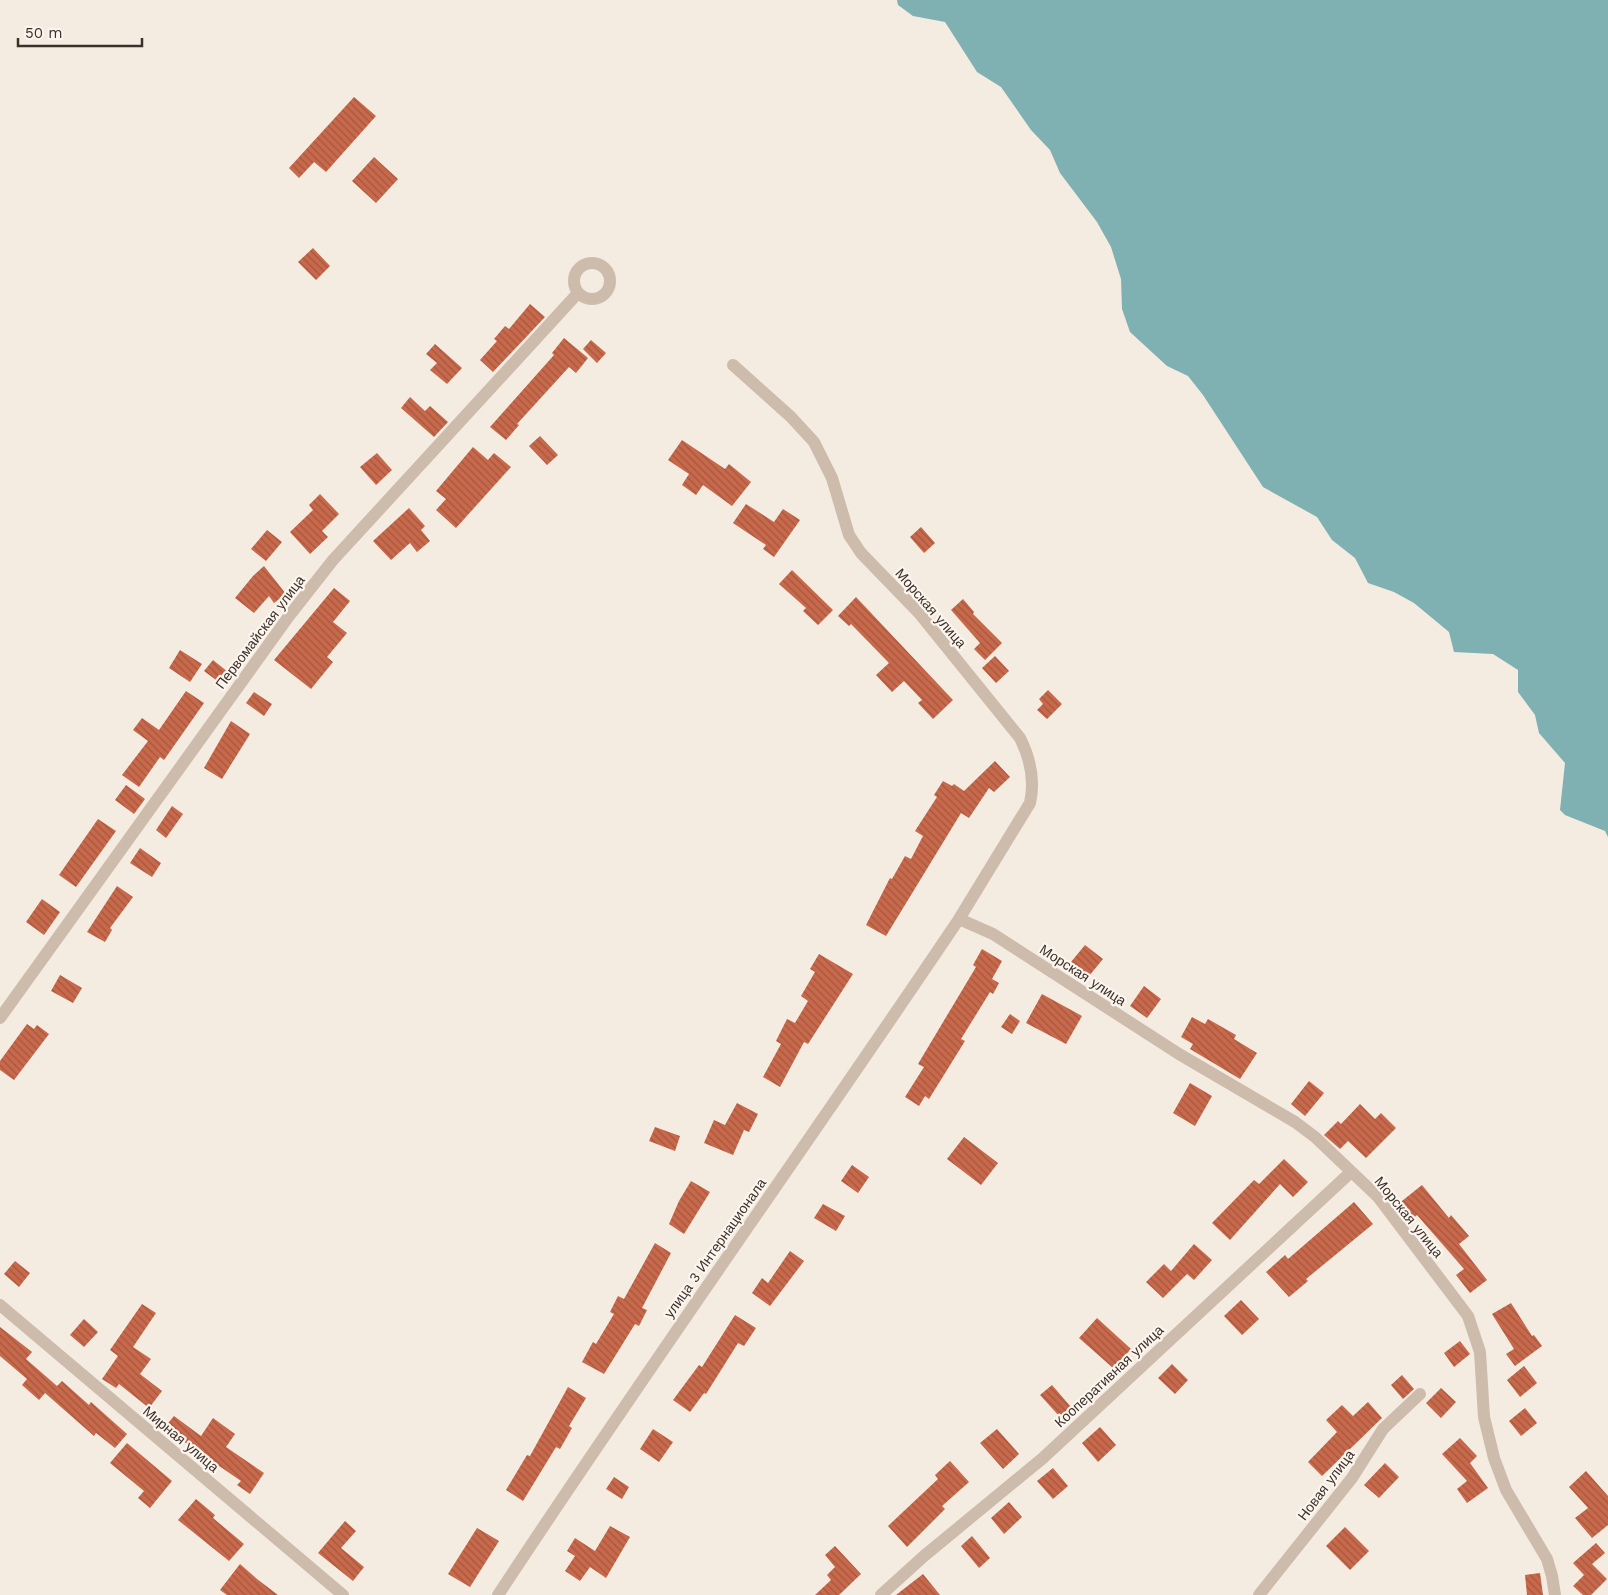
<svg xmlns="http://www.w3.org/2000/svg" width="1608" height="1595" viewBox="0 0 1608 1595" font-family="'Work Sans',sans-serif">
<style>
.water{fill:#7fb0b2}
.building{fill:url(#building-back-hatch)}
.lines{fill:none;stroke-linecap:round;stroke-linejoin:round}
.minor{stroke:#cdbbac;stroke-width:12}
.labels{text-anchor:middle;stroke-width:4.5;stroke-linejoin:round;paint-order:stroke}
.street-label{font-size:14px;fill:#3b302b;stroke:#fbf5ee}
</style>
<defs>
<pattern id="building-back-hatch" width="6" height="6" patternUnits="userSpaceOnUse" patternTransform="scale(1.25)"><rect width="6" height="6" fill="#c8694b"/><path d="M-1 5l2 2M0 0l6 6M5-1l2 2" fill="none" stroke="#a4573f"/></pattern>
</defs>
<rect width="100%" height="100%" fill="#f4ebe1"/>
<path class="water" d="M 897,0 L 1608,0 L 1608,837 L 1605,831 L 1565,815 L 1560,810 L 1565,763 L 1539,733 L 1535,715 L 1518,692 L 1518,670 L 1493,654 L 1454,652 L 1449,632 L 1414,603 L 1394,592 L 1368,583 L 1355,558 L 1332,540 L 1317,517 L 1263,487 L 1203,395 L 1188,376 L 1167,366 L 1130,332 L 1122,309 L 1121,279 L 1111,247 L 1097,222 L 1060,173 L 1050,150 L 1031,130 L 1001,87 L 977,72 L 945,22 L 913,16 L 898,5 Z"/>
<path class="building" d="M 354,97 L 376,116 L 326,172 L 314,162 L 299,178 L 289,168 Z
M 374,157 L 398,179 L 376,203 L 352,181 Z
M 313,248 L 330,266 L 316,280 L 298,262 Z
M 530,304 L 545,317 L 493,372 L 480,360 L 497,341 L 494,339 L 505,326 L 509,329 Z
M 564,338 L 588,358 L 576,373 L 569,367 L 517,424 L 519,425 L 506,440 L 490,427 L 554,355 L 552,353 Z
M 591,340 L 606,353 L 597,363 L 583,349 Z
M 435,344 L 462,368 L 447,384 L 430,370 L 437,363 L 426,354 Z
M 410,397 L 425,411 L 430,406 L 448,422 L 434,437 L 401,408 Z
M 540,436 L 558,455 L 547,465 L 529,446 Z
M 682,440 L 725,469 L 729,464 L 751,482 L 732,506 L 703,485 L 696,495 L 682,485 L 689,474 L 668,460 Z
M 473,447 L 488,460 L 494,453 L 511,467 L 456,528 L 436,510 L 446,499 L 436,491 Z
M 377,453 L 392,470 L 376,485 L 360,467 Z
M 320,494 L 339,514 L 322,531 L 328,537 L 310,554 L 290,532 L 313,510 L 309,505 Z
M 746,504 L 774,522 L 783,509 L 800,520 L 774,557 L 763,549 L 766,545 L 733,523 Z
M 409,508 L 425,526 L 421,530 L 430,541 L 417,552 L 410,543 L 391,560 L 373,541 Z
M 921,527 L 935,543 L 924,553 L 910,537 Z
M 267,530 L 282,542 L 266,561 L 251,549 Z
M 264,566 L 286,594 L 274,603 L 269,596 L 254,613 L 235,598 L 253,576 Z
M 792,570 L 833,610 L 818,625 L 803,611 L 806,608 L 779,584 Z
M 334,588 L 350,601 L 333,622 L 347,633 L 327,657 L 333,662 L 311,689 L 274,660 Z
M 856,597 L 953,700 L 933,719 L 918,703 L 922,700 L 904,681 L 892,692 L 876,675 L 889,663 L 851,624 L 849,626 L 838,616 Z
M 963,599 L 974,612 L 973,614 L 1002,643 L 985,660 L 974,649 L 980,643 L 951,610 Z
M 180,650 L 202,664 L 190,682 L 169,668 Z
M 995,656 L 1009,671 L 996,683 L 982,668 Z
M 213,660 L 228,672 L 220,683 L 204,671 Z
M 1048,690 L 1062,704 L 1047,719 L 1037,710 L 1043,704 L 1039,699 Z
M 186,691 L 204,703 L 164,760 L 160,757 L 139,787 L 122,775 L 148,741 L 133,730 L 142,718 L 159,730 Z
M 254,692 L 272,704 L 264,716 L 246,703 Z
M 231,721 L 250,734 L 222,779 L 204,768 Z
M 995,761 L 1010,777 L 994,792 L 989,788 L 969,818 L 961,813 L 886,936 L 866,925 L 890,878 L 892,879 L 905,856 L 911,859 L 923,836 L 915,831 L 937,797 L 934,795 L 943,781 L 952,786 L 954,784 L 964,791 Z
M 126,785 L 145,799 L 134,814 L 115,800 Z
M 172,806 L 183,814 L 166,838 L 156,830 Z
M 98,819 L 116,831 L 76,887 L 59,875 Z
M 140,848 L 161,863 L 152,877 L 130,863 Z
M 117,886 L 133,897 L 110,928 L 112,930 L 105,942 L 87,932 Z
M 42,899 L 60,912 L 44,935 L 26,922 Z
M 1085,945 L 1103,959 L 1089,976 L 1071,962 Z
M 982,949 L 1002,961 L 992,979 L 999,983 L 993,994 L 990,992 L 961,1039 L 965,1041 L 929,1099 L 925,1096 L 919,1106 L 905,1097 L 924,1067 L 918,1064 L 976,967 L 973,965 Z
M 819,954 L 853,974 L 808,1044 L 804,1042 L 780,1087 L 763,1077 L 781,1044 L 776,1041 L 787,1019 L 795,1023 L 808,1001 L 801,996 L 815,972 L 810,969 Z
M 60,975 L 82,988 L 73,1003 L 51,991 Z
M 1144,986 L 1161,999 L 1147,1018 L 1130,1006 Z
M 1042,994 L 1082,1016 L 1066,1044 L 1026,1023 Z
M 1010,1014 L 1020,1021 L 1012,1034 L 1001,1027 Z
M 1192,1017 L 1205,1024 L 1208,1019 L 1236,1035 L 1234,1039 L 1257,1053 L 1240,1079 L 1190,1049 L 1193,1044 L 1181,1037 Z
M 27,1024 L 34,1029 L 37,1025 L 49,1034 L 14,1080 L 0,1070 L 0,1061 Z
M 1309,1081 L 1324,1093 L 1305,1116 L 1291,1104 Z
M 1190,1083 L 1212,1096 L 1195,1126 L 1173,1113 Z
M 737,1103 L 758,1114 L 749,1132 L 744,1130 L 733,1155 L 704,1143 L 714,1120 L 725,1125 Z
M 1360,1104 L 1375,1119 L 1381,1113 L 1396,1128 L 1366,1158 L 1348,1141 L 1340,1149 L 1324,1135 L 1338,1121 L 1341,1124 Z
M 655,1127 L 680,1136 L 675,1151 L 649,1141 Z
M 964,1137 L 998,1163 L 981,1185 L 947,1159 Z
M 1284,1159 L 1308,1182 L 1293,1197 L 1280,1184 L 1230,1240 L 1212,1223 L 1254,1180 L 1259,1184 Z
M 852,1165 L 869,1177 L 858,1193 L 841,1181 Z
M 691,1181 L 710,1192 L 684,1234 L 669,1224 L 679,1201 Z
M 1422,1185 L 1449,1218 L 1451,1215 L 1469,1236 L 1459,1244 L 1487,1280 L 1470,1293 L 1456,1275 L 1464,1269 L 1417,1215 L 1410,1221 L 1397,1205 Z
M 1354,1202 L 1373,1224 L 1306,1279 L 1308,1281 L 1289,1297 L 1266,1272 L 1285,1255 L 1288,1259 Z
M 823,1204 L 845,1216 L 836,1231 L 814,1218 Z
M 655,1243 L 671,1253 L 642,1308 L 647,1310 L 639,1326 L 635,1324 L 604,1374 L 582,1362 L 593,1342 L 596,1344 L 614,1314 L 610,1312 L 618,1296 L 624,1299 Z
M 1194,1244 L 1212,1260 L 1194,1280 L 1187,1274 L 1163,1298 L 1146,1282 L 1164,1264 L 1171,1271 Z
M 790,1251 L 804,1261 L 770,1306 L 752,1293 L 762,1278 L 768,1283 Z
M 15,1261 L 30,1273 L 19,1287 L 4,1274 Z
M 1241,1300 L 1259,1319 L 1242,1335 L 1224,1316 Z
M 1511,1303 L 1532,1336 L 1534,1335 L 1542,1346 L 1515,1366 L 1506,1354 L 1514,1349 L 1492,1314 Z
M 142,1304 L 156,1313 L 133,1347 L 151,1359 L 140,1374 L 162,1391 L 149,1408 L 119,1384 L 116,1388 L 102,1379 L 118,1356 L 110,1350 Z
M 735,1315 L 756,1328 L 744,1346 L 738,1343 L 706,1394 L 704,1393 L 690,1412 L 673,1400 L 699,1365 L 702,1367 Z
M 1097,1318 L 1131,1349 L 1113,1368 L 1079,1338 Z
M 84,1319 L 98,1332 L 84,1347 L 70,1335 Z
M 0,1327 L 32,1352 L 26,1359 L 57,1386 L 62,1381 L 89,1405 L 91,1402 L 127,1434 L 115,1448 L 96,1433 L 94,1436 L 45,1393 L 39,1400 L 22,1385 L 27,1379 L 0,1356 Z
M 1460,1341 L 1470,1354 L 1454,1367 L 1444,1353 Z
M 1172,1364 L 1188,1380 L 1175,1394 L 1158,1378 Z
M 1524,1366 L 1537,1383 L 1520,1397 L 1507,1380 Z
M 1402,1375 L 1414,1389 L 1403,1399 L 1391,1385 Z
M 1052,1385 L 1071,1407 L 1060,1417 L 1040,1395 Z
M 568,1387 L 586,1398 L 569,1426 L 572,1428 L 560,1449 L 556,1447 L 523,1501 L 506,1490 L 527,1455 L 530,1456 Z
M 1441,1388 L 1456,1402 L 1441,1418 L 1426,1403 Z
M 1368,1402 L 1382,1418 L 1322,1476 L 1308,1462 L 1337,1432 L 1326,1420 L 1342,1405 L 1353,1416 Z
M 1525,1408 L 1537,1423 L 1521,1436 L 1509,1421 Z
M 174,1416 L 201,1436 L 213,1418 L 235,1434 L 226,1447 L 264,1473 L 250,1494 L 237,1485 L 241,1481 L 164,1428 Z
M 1100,1427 L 1116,1445 L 1098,1462 L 1082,1443 Z
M 653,1429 L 673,1442 L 659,1462 L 640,1449 Z
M 997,1429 L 1019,1454 L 1003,1469 L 980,1443 Z
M 1460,1438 L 1477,1456 L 1470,1463 L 1488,1488 L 1467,1503 L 1457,1489 L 1467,1481 L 1442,1454 Z
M 127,1443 L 172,1481 L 150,1508 L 138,1498 L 144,1491 L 110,1463 Z
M 950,1461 L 969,1482 L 942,1506 L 945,1509 L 907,1547 L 888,1526 L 938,1479 L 935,1475 Z
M 1385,1463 L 1399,1477 L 1379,1498 L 1364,1485 Z
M 1053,1468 L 1068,1486 L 1053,1499 L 1037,1481 Z
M 1586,1471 L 1608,1496 L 1608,1525 L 1592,1538 L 1575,1518 L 1588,1508 L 1569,1487 Z
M 614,1477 L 629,1487 L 622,1499 L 606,1489 Z
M 196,1499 L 215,1515 L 213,1518 L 244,1544 L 229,1561 L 178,1520 Z
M 1009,1502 L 1022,1517 L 1004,1534 L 991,1518 Z
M 345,1521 L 356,1531 L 341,1548 L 364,1567 L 353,1581 L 318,1553 Z
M 610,1526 L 630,1537 L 606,1578 L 590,1567 L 580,1581 L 565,1571 L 575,1556 L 567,1551 L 575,1538 L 595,1551 Z
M 1345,1527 L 1369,1551 L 1350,1570 L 1326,1546 Z
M 477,1528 L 499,1541 L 470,1587 L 448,1574 Z
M 972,1536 L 990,1558 L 979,1568 L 961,1546 Z
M 1596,1543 L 1605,1553 L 1592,1564 L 1607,1579 L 1591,1595 L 1583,1595 L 1573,1586 L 1584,1575 L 1573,1563 Z
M 835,1546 L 861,1574 L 839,1595 L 815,1595 L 831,1580 L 827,1575 L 835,1567 L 825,1555 Z
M 240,1564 L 257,1579 L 278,1595 L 227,1595 L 220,1590 Z
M 1540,1573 L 1543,1595 L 1527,1595 L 1525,1575 Z
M 923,1574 L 940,1595 L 896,1595 Z"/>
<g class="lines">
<path class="minor" d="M574 281a18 18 0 1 1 36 0a18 18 0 1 1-36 0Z
M 733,365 L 791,417 L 814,442 L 832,478 L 849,535 L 861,553 L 919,613 L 1020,738 C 1030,758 1035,781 1030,803 L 959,919 L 993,934 L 1179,1054 L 1295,1122 L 1315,1137 L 1378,1197 L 1468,1316 L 1480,1352 L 1484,1417 L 1494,1458 L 1506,1490 L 1547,1559 L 1552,1576 L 1555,1595
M 0,1018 L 289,616 L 333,560 L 578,293
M 0,1305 L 343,1595
M 498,1595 C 648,1367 807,1145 959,919
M 881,1595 L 924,1556 L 1043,1458 L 1351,1172
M 1259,1595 L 1352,1478 L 1383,1429 L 1420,1394"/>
</g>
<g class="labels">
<g class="street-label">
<text transform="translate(931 608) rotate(49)" y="5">Морская улица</text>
<text transform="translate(260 632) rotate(-53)" y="5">Первомайская улица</text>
<text transform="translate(1083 975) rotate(33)" y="5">Морская улица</text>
<text transform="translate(1409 1217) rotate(51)" y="5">Морская улица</text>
<text transform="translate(715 1248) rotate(-55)" y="5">улица 3 Интернационала</text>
<text transform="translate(1109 1376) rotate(-43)" y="5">Кооперативная улица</text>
<text transform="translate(181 1439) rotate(40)" y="5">Мирная улица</text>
<text transform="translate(1326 1485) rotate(-53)" y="5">Новая улица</text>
</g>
</g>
<path d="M18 38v8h124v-8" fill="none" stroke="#3b302b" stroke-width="2.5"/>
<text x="25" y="38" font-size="15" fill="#3b302b" stroke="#fbf5ee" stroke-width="4" paint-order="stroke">50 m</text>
</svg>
